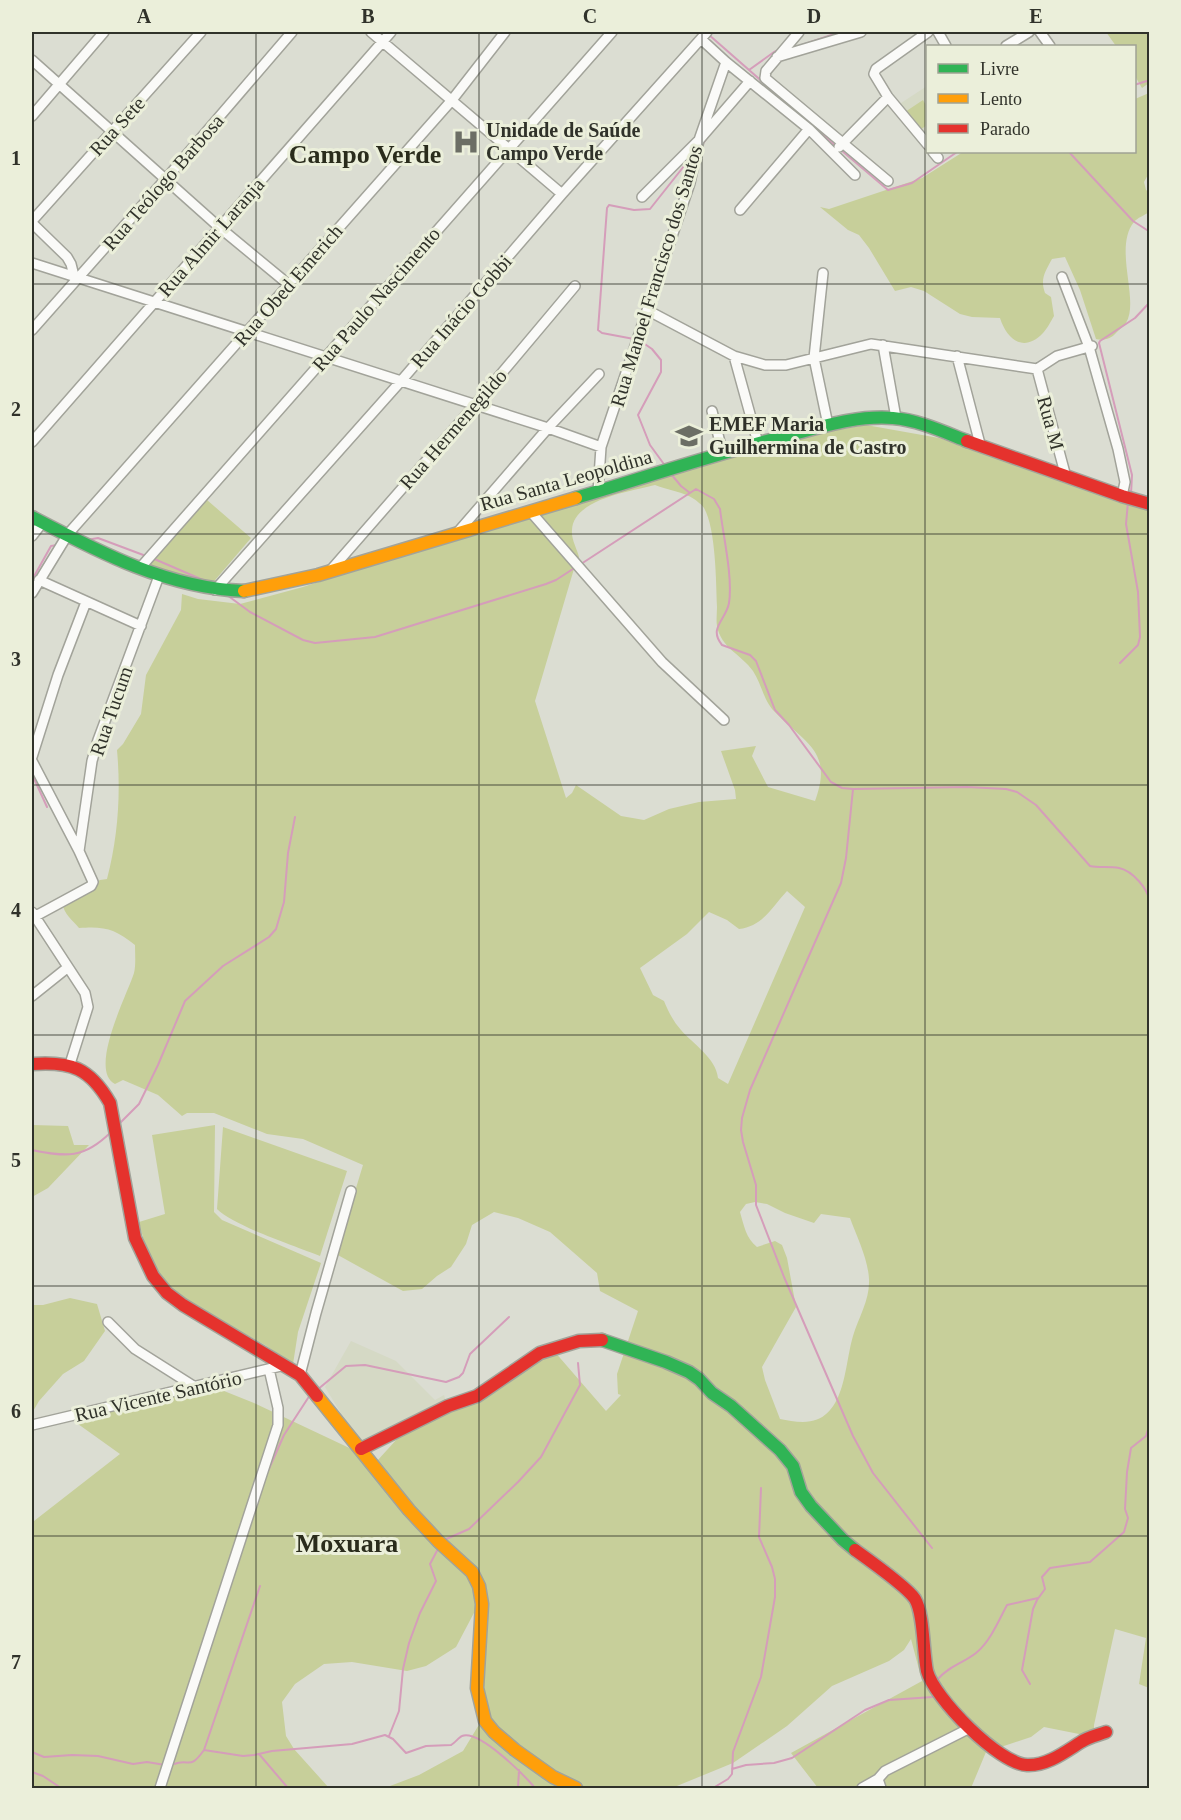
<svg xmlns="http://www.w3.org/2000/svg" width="1181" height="1820" viewBox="0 0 1181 1820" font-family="'Times New Roman',serif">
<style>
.built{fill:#d5d9c5}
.green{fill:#c7cf9a;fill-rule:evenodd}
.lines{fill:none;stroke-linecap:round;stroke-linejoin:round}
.stream{stroke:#d59dba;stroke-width:2}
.street-casing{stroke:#a2a39a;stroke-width:12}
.fast-casing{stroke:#a2a39a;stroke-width:15}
.slow-casing{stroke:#a2a39a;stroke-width:15}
.jam-casing{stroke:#a2a39a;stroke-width:15}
.street{stroke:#fafaf8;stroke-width:9}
.fast{stroke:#30b455;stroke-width:12}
.slow{stroke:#ff9f0a;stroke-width:12}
.jam{stroke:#e5322d;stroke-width:12}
.grid{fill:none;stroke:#30322a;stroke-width:1.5;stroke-opacity:0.55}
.labels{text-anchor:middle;stroke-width:6;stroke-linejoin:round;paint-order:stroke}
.street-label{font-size:20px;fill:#30322a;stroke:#ebefda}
.poi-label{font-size:20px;font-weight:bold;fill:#30322a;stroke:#ebefda;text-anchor:start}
.district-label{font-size:26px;font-weight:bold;fill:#2a2c1c;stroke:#ebefda}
.neatline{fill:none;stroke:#30322a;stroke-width:2}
.grid-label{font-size:20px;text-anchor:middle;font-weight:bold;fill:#30322a}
</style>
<rect width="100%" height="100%" fill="#dbddd2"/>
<path class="built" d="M 927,86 L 927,139 L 898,105 Z
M 351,1341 L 396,1361 L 435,1400 L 444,1395 L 446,1402 L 360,1445 L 325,1387 Z"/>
<path class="green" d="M 1106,32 L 1149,32 L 1149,83 L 1142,88 L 1135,76 L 1134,46 L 1116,46 Z
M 1149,93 L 1149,173 L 1144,182 L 1146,190 L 1149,192 L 1149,212 C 1145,215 1137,218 1134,222 C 1113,248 1140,300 1126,323 C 1124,326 1119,330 1116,333 C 1111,339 1103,341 1096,339 L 1080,290 L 1065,257 L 1052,259 C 1045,272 1040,279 1045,293 L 1051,297 L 1054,316 C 1051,321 1047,329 1043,333 C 1024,353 1007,340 1000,318 L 972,317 L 960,314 L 924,291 L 911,287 L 895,291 L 869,248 L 859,235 L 848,230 L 820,207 L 829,209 L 922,178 L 963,152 L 1134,152 L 1135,99 Z
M 923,100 L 927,107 L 927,125 L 920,130 L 905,112 Z
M 866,425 L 939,438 L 1070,482 L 1149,497 L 1149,1688 L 1139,1684 L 1146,1638 L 1115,1629 L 1094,1725 L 1094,1737 L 1044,1727 L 1031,1737 L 986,1752 L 971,1788 L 818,1788 L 791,1753 L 922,1681 L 911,1639 L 904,1650 L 889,1661 L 832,1686 L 787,1726 L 733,1763 L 672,1788 L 344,1788 L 390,1786 L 419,1775 L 463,1751 L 480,1723 L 471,1683 L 475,1666 L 476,1609 L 456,1647 L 426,1666 L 407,1671 L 352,1662 L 324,1664 L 295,1684 L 282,1702 L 286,1736 L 294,1749 L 329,1788 L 32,1788 L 32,1520 L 34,1521 L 120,1454 L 71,1419 L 214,1387 L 254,1403 L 377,1461 L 407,1428 L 554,1351 L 606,1411 L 621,1395 L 618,1394 L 617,1374 L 638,1311 L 600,1291 L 597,1273 L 550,1232 L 518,1218 L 494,1212 L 472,1225 L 466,1244 L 451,1267 L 437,1276 L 422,1289 L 403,1291 L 336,1254 L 363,1165 L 303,1139 L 267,1134 L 214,1113 L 187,1113 L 182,1116 L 158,1095 L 123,1080 L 115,1084 C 88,1070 127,995 134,973 C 136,965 135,954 135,945 C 115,929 105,926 79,928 C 73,920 62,913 63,902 L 100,880 L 107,879 C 118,837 121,794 117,750 L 123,744 L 141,714 L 146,675 L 181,610 L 182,594 L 198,599 L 240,604 L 303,587 L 474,531 L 762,443 ZM 655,485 C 667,490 684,492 694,499 C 697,501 702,505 704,508 C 716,529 716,582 717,607 C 717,613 716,620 717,626 C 721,648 741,654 753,671 C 761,683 764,701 774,711 C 804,743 834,750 815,801 L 768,787 L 752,756 L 756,746 L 721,751 L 735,790 L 736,799 L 699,802 L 669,809 L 644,820 L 621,816 L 576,785 L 572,793 L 566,798 L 535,701 L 576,562 L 579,557 C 577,549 571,539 572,530 C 573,499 632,491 655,485 ZM 787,891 L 805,907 L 728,1084 L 718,1078 C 716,1058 693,1044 681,1030 C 673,1021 668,1011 664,1001 L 653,995 L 640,968 L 687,934 L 709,912 L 727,920 L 739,929 C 763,926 772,907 787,891 ZM 755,1202 L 767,1204 L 785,1213 L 814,1223 L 821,1214 L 850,1218 C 857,1237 868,1259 869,1279 C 870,1300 859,1316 853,1336 C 844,1366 846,1422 803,1422 C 795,1422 787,1420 780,1419 L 765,1380 L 762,1367 L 796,1307 L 787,1258 L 782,1245 L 775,1241 L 757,1247 C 746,1238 744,1226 740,1212 L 746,1204 Z
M 207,500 L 251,538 L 210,586 L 147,568 Z
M 32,1125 L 68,1126 L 74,1145 L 89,1145 L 48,1188 L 32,1197 Z
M 215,1125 L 214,1212 L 222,1220 L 321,1263 L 298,1332 L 293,1364 L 265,1345 L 188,1303 L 165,1283 L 146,1249 L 139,1222 L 165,1214 L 152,1135 Z
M 223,1127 L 347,1171 L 320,1256 C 295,1246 234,1226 217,1209 Z
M 70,1298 L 97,1304 L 105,1331 L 84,1361 L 63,1374 L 39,1401 L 32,1413 L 32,1305 L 43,1305 Z"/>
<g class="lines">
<path class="stream" d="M 708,34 L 837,147
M 802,45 L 840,32
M 749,70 L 774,52 L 779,50
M 1134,85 L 1150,80
M 702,145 L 709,135
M 841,150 L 888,190 L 912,183 L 957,152
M 1069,152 L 1133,221 L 1150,232
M 634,339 L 602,333 L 598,330 L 607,208 L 609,205 L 634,210 L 650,209 L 692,156
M 639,340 L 652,349 L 661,360 L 661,372 L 638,415 L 650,445 L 666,467
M 671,474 L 681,486 L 690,493
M 1131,494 L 1132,475 L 1099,343 L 1100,341 L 1135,318 L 1150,302
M 87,540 L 98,538 L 146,556
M 152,558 L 210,583
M 581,564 L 696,489 L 714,499 L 720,509 C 723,535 733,577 729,603 C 726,620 708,628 722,645 L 750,655 L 756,661 L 775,710 L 789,725 L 831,782 L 842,788 L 853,789 L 967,787 L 1006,789 L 1017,792 L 1036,805 L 1090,866 C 1099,868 1109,866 1119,868 C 1133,871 1148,889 1150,902
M 32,580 L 51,546 L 57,545
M 227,595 L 250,612 L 303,640 L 315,643 L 375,637 L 546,584 L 556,580 L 576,567
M 1120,663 L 1138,645 L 1140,637 L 1138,592 L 1126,524 L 1128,502
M 32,774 L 47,807
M 853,789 L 846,858 L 841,883 L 750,1090 L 742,1118 L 741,1130 L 743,1142 L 756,1185 L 756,1205 L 784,1277 L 853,1436 L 873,1473 L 932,1548
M 119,1124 L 139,1104 L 158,1065 L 185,1001 L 223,966 L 269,937 L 276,929 L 284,902 L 288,853 L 295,817
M 32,1150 C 66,1157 84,1159 111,1132
M 317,1390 L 346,1366 L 365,1365 L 446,1382 L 459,1377 L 463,1373 L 470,1354 L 509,1317
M 268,1471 L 284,1435 L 310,1395
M 444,1540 L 469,1529 L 518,1482 L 541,1457 L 580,1385 L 578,1363
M 937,1680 C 950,1665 962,1664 976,1653 C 990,1642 999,1620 1007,1605 L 1038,1598
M 1030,1684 L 1022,1670 L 1033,1609 L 1037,1600 L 1045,1589 L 1042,1577 L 1050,1568 L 1090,1562 L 1124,1532 L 1128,1518 L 1125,1509 L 1127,1472 L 1131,1448 L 1146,1436 L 1150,1423
M 389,1736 L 399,1711 L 403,1669 L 409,1643 L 420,1613 L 436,1581 L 430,1564 L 439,1547
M 204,1750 L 243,1756 L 254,1755 L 272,1751 L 352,1744 L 385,1735 L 393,1739 L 406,1753 L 426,1746 L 451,1745 C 455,1743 459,1737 462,1736 C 479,1729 525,1776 535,1788
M 32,1752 L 44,1757 L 72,1755 L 98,1756 L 133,1764 L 147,1762 L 165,1765
M 259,1754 L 288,1788
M 174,1764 C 190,1758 189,1771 204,1750 L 260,1586
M 172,1765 L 176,1753
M 732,1769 L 746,1765 L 774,1763 L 792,1758 L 865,1710 L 889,1700 L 933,1697
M 32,1772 L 43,1776 L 61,1788
M 518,1788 L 519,1770
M 713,1788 L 728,1779 L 732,1774 L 733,1752 L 761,1677 L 775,1597 L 775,1579 L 772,1567 L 759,1537 L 761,1488"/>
<defs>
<path id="street" d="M 371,32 L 562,194
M 799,32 L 766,71 L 765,78 L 888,181
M 938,32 L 946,46
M 1040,32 L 1050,46
M 701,39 L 726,62 L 809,129 L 855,175
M 1006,46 L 1029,32
M 777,57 L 861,32
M 32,60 L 219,227 L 288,284
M 32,116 L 104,32
M 928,145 L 888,97 L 874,74 L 876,69 L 928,32
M 839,147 L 888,97
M 933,152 L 938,158
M 642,197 L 699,140 L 750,81
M 740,210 L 809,129
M 32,221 L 201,32
M 32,223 L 67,257 L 71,264 L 74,276
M 32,263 L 548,428 L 601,447
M 823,273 L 814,358 L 828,425
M 1062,277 L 1089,347 L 1118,449 L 1125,482 L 1122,496
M 647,310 L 734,356 L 765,365 L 786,365 L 871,344 L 1037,369
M 32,330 L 171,173 L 292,32
M 883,345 L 896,418
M 734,356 L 758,443
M 957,356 L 980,444
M 1037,369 L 1066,477
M 1037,369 L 1057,356 L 1092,346
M 712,411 L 723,454
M 32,442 L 391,32
M 598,492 L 601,447 L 690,183 L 699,140 L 726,62
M 530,511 L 662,662 L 724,720
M 458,532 L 548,428 L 599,374
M 32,536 L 43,522
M 140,568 L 612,32
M 330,571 L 475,405 L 575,286
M 39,580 L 141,626
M 215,590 L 401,381 L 562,194 L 707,32
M 32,593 L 68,534 L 452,100 L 505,32
M 32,757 L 58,675 L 86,602
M 32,761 L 79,851 L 93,882 L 91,886 L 32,918
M 79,851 L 92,761 L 98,740 L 159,576
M 32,912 L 85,993 L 88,1007 L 70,1064
M 32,996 L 67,968
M 108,1322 L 135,1349 L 195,1387
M 300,1375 L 316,1313 L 351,1191
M 32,1425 L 285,1365
M 160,1788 L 278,1425 L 278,1408 L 269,1369
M 862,1788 L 878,1779
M 881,1788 L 878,1779 L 885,1771 L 968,1729"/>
<path id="fast" d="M 576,498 C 646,477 715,454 786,436 C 821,427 857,415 893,418 C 918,420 944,432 967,441
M 32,517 C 99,552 167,588 244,591
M 602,1340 L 666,1362 L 689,1372 L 699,1379 L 712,1393 L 731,1406 L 780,1450 L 793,1466 L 801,1492 L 811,1506 L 843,1540 L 855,1550"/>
<path id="slow" d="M 244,591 L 318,575 L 576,498
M 317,1396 L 409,1510 L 438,1541 L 472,1572 L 479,1586 L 482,1604 L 477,1688 L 485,1721 L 494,1732 L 515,1750 L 553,1777 L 576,1788"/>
<path id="jam" d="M 967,441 L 1122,496 L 1150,504
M 32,1064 C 71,1061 90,1068 110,1103 L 135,1238 L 153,1276 L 167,1293 L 183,1305 L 300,1375 L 317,1396
M 361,1449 L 448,1406 L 477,1396 L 540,1353 L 579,1341 L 602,1340
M 855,1550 C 869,1560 907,1587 915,1599 C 924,1614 923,1652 927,1671 C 934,1698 999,1764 1027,1765 C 1047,1766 1065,1752 1081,1742 C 1088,1737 1098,1735 1106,1732"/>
</defs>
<use href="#street" class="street-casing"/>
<use href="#fast" class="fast-casing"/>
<use href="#slow" class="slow-casing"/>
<use href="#jam" class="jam-casing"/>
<use href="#street" class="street"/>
<use href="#fast" class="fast"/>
<use href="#slow" class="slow"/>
<use href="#jam" class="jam"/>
</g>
<path class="grid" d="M 256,32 L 256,1788M 479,32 L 479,1788M 702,32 L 702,1788M 925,32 L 925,1788M 32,284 L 1150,284M 32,534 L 1150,534M 32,785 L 1150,785M 32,1035 L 1150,1035M 32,1286 L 1150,1286M 32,1536 L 1150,1536"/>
<defs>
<symbol id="hospital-bare" viewBox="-9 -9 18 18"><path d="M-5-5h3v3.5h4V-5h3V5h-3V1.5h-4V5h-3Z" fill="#6c6e65" stroke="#ebefda" stroke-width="2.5" paint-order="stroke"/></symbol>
<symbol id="school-bare" viewBox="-9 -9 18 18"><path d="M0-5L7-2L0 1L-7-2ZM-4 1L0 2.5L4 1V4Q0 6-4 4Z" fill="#6c6e65" stroke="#ebefda" stroke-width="2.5" paint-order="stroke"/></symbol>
</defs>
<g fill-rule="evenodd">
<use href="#hospital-bare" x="447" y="123" width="38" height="38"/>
<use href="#school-bare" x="670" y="417" width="38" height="38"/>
</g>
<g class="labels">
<g class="street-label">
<text transform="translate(117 126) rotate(-48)" y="7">Rua Sete</text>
<text transform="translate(163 182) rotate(-49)" y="7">Rua Teólogo Barbosa</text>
<text transform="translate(211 237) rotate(-49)" y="7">Rua Almir Laranja</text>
<text transform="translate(656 276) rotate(-73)" y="7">Rua Manoel Francisco dos Santos</text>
<text transform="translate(288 285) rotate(-49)" y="7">Rua Obed Emerich</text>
<text transform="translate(376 299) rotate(-49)" y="7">Rua Paulo Nascimento</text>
<text transform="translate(461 311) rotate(-49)" y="7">Rua Inácio Gobbi</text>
<text transform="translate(1051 423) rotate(75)" y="7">Rua M</text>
<text transform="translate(453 429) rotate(-49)" y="7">Rua Hermenegildo</text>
<text transform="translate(566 480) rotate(-16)" y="7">Rua Santa Leopoldina</text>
<text transform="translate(111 711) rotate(-71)" y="7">Rua Tucum</text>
<text transform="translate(158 1396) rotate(-13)" y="7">Rua Vicente Santório</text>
</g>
<g class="poi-label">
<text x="486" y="137">Unidade de Saúde<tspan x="486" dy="23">Campo Verde</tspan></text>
<text x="709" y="431">EMEF Maria<tspan x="709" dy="23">Guilhermina de Castro</tspan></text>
</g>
<g class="district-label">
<text x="365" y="163">Campo Verde</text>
<text x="347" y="1552">Moxuara</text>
</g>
</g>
<rect width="1181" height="1820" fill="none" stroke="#ebefda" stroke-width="66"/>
<rect x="926" y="45" width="210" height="108" fill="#ebefda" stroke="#a0a394" stroke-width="1.5"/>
<rect x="938" y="64" width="30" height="9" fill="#30b455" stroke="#a0a394" stroke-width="1.5"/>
<text x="980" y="75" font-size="18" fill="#30322a">Livre</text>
<rect x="938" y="94" width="30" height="9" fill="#ff9f0a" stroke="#a0a394" stroke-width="1.5"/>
<text x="980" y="105" font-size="18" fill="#30322a">Lento</text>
<rect x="938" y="124" width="30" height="9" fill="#e5322d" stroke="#a0a394" stroke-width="1.5"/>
<text x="980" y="135" font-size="18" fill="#30322a">Parado</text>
<rect x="33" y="33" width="1115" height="1754" class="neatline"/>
<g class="grid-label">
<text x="144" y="23">A</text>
<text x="368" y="23">B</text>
<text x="590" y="23">C</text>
<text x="814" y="23">D</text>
<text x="1036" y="23">E</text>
<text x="16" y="165">1</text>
<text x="16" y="416">2</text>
<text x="16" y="666">3</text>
<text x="16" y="917">4</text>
<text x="16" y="1167">5</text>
<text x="16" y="1418">6</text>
<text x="16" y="1669">7</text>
</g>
</svg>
